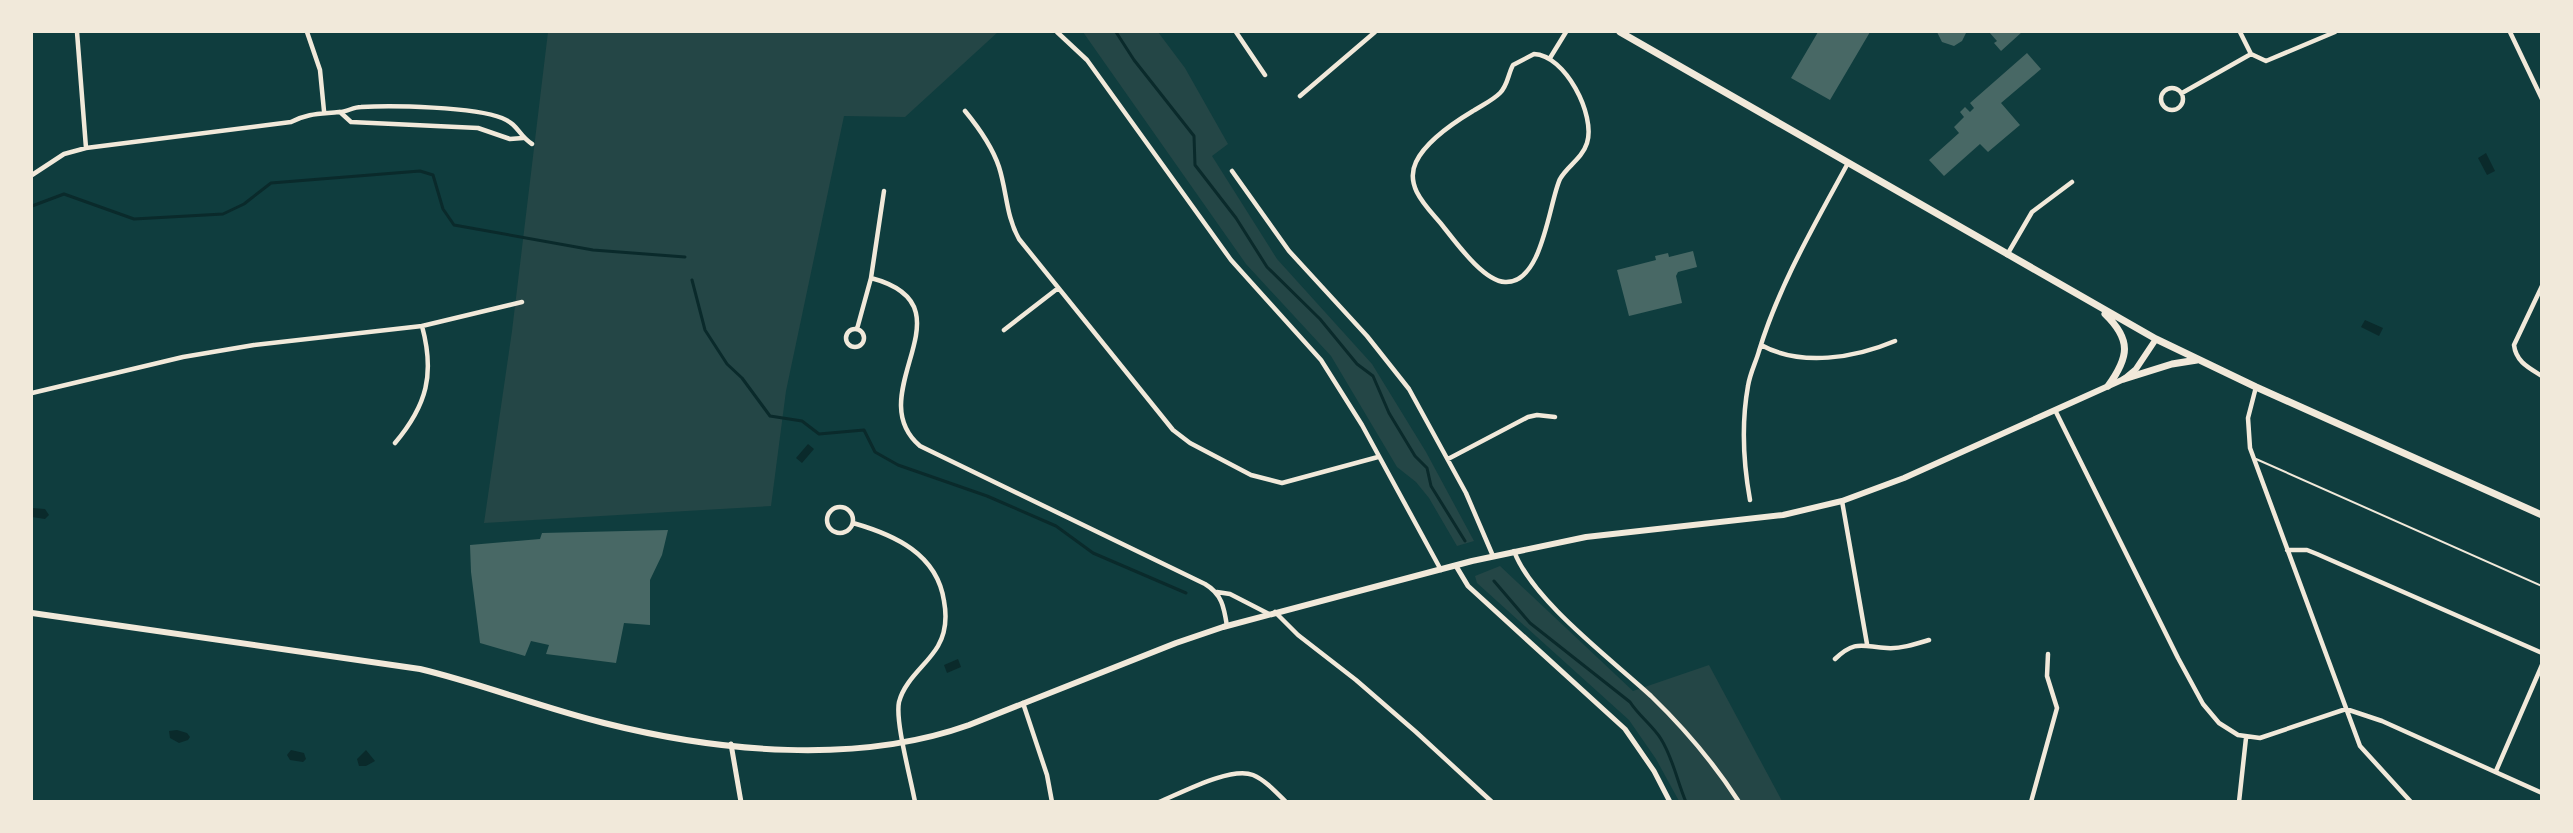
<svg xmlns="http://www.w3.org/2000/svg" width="2573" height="833" viewBox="0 0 2573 833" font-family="Montserrat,sans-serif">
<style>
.green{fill:#244646}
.water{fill:#0a2a2b}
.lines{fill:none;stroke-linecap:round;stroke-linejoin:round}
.stream{stroke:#0a2a2b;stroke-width:3}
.building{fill:#486865}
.service{stroke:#f1e9da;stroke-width:2}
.minor{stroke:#f1e9da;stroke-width:4.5}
.tertiary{stroke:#f1e9da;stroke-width:5}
.secondary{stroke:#f1e9da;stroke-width:6}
.primary{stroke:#f1e9da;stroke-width:7}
</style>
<rect width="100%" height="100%" fill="#0f3d3e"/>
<path class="green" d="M 548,32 L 998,32 L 905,117 L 844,116 L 786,391 L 771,506 L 484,523 L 512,331 Z
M 1083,32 L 1158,32 L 1185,68 L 1228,144 L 1212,156 L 1277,259 L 1372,364 L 1426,452 L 1474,541 L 1457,546 L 1429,498 L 1416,482 L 1397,467 L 1331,356 L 1246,264 Z
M 1500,566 L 1633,691 L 1709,665 L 1782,801 L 1679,801 L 1656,759 L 1629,720 L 1477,583 L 1475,576 Z"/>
<path class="water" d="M 2486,153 L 2495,171 L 2487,175 L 2478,158 Z
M 2365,320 L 2383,328 L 2379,336 L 2361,327 Z
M 808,444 L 814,449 L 802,463 L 796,458 Z
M 32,508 L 45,509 L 49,515 L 45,519 L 32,517 Z
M 958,659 L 961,667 L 947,673 L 944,665 Z
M 177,730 L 187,733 L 190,737 L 188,740 L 179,743 L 170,738 L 169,731 Z
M 291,750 L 304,753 L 306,759 L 303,762 L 290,760 L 287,755 Z
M 366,750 L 375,761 L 366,766 L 359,766 L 357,759 Z"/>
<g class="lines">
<path class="stream" d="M 1116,32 L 1134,60 L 1194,136 L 1195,165 L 1236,218 L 1267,267 L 1320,319 L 1357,364 L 1373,376 L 1389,413 L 1415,456 L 1427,468 L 1431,486 L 1465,541
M 32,206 L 64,194 L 134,219 L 223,214 L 244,204 L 271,183 L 420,171 L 433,175 L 443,209 L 454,225 L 593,250 L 685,257
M 692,280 L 705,330 L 727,364 L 742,378 L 770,416 L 802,421 L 819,434 L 864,430 L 875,452 L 898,465 L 987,496 L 1056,526 L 1093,553 L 1186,593
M 1494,581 L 1530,623 L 1630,702 C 1639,716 1653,726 1661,739 C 1673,758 1677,781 1686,802"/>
</g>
<path class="building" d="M 1818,32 L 1870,32 L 1830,100 L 1791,78 Z
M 1937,32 L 1966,32 L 1966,33 L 1962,41 L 1954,46 L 1942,42 Z
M 1989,32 L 2022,32 L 2001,51 L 1994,43 L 1997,41 Z
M 2027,53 L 2041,69 L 2001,103 L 2020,125 L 1988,152 L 1980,144 L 1944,176 L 1929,160 L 1959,133 L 1954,127 L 1964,117 L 1960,112 L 1965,107 L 1970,112 L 1974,108 L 1970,103 Z
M 1693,251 L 1697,267 L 1678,272 L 1676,276 L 1682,303 L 1629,316 L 1617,270 L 1656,260 L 1655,256 L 1668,253 L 1669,257 Z
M 668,530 L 662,555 L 650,580 L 650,625 L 624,623 L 616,663 L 546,654 L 549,645 L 531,641 L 525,656 L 480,643 L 471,572 L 470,545 L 540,539 L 542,533 Z"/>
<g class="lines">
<path class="service" d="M 2256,459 L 2542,586"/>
<path class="minor" d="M 77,32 L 86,148
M 307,32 L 320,70 L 324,111
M 1057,32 L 1087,60 L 1231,260 L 1321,360 L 1362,425 L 1441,570
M 1236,32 L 1265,75
M 2240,32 L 2251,54 L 2266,61 L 2335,32
M 2510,32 L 2542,99
M 1534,54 C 1565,55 1596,115 1587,143 C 1582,159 1567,166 1560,179 C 1549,202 1543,284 1505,282 C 1483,281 1455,241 1442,225 C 1428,208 1404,187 1416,162 C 1426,141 1453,123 1473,111 C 1482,105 1492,101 1500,93 C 1508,85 1508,74 1513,65 Z
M 1550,58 L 1566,32
M2161 99a11 11 0 1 1 22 0a11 11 0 1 1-22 0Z
M 2182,93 L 2251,54
M 1300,96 L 1375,32
M 965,111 C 979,128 992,146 999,167 C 1007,192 1006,216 1019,239 L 1173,430 L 1190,443 L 1251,475 L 1282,483 L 1378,457
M 340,112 L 351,122 L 478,128 L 510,139 L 523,138
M 1232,171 L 1289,251 L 1367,336 L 1409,389 L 1466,493 L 1493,556
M 32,175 L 64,154 L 86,148 L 291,122 C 308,113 320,114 339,112 C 347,112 353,107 361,107 C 393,105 474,107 502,118 C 519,125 518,135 532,144
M 2007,255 L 2032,212 L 2072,182
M 871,278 C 977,306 858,393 920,446 L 1205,584 C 1222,594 1224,607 1227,626
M 2542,286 L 2514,345 C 2516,362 2529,368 2542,376
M846 338a9 9 0 1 1 18 0a9 9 0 1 1-18 0Z
M 857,329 L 871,278 L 884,191
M 1004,330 L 1057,289
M 1761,345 C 1801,367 1855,358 1895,341
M 2256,387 L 2248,418 L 2250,448 L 2360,746 L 2411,802
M 32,393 L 183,357 L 254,345 L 422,326 L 522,302
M 2055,410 L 2178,658 L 2203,704 L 2219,723 L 2238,735 L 2260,738 L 2346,709 L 2382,721 L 2542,793
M 395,443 C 427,405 435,374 422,326
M 1448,459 L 1528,417 L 1537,415 L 1555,417
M 1750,500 C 1743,461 1741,425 1748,386 C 1750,373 1756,362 1759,351 C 1779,285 1815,224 1848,163
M 1842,501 L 1867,644
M827 520a13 13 0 1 1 26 0a13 13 0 1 1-26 0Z
M 853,523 C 895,535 937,554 944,601 C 947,617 946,632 938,646 C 927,665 905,679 899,702 C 895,722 911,779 915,802
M 2287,550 L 2307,550 L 2317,554 L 2542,653
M 1514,551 C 1532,600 1611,659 1651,696 C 1684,728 1714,763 1739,802
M 1217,592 L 1230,594 L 1269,614
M 1275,612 L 1298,635 L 1356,680 L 1416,732 L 1492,802
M 1835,659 C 1856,639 1863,647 1887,648 C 1901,649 1916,644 1929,640
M 1023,703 L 1047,775 L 1052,802
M 2496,771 L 2542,665
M 1159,802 C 1181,793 1231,766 1253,775 C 1265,780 1276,792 1286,802
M 2031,802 L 2057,708 L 2047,676 L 2048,654
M 2239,802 L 2246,738"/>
<path class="tertiary" d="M 1456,566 L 1468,586 L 1625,729 L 1654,771 L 1670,802
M 731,744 L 741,802"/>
<path class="secondary" d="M 32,613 L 420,669 C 483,684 542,708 604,723 C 719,752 857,765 969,725 L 1176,643 L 1223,627 L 1472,561 L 1586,537 L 1783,515 L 1842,501 L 1904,478 L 2124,379 L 2136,369 L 2156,339"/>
<path class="primary" d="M 1620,32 L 2156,339 L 2256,387 L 2542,515
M 2105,314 C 2132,340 2129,357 2108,386
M 2124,379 L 2172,364 L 2197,360"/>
</g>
<rect width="2573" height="833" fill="none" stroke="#f1e9da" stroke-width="66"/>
</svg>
